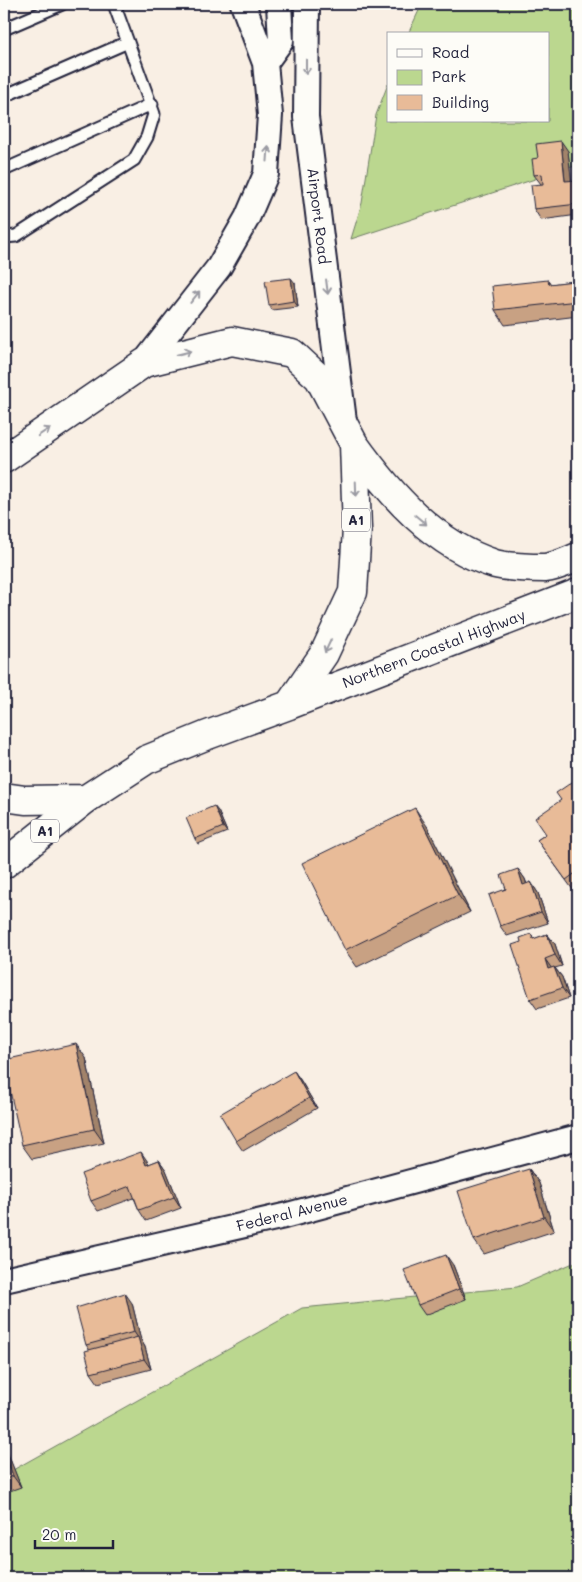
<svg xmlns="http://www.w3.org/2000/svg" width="582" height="1582" viewBox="0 0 582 1582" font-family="Mali,sans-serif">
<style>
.green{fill:#bbd78f;stroke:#6e7c65}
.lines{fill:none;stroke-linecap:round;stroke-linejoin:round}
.service-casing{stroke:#22223b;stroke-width:15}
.minor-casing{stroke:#22223b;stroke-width:28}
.primary-casing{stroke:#22223b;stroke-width:31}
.trunk-casing{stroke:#22223b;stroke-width:31}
.service{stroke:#fdfcf7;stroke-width:11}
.minor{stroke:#fdfcf7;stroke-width:24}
.primary{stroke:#fdfcf7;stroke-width:28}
.trunk{stroke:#fdfcf7;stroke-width:28}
.wall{fill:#c8a183;stroke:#22223b}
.shaded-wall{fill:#a2836a;stroke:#22223b}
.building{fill:#e8bb98;stroke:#22223b}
.oneway{stroke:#9a9aa2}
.labels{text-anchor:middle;stroke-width:4.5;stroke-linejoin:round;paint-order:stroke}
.shield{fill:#fdfcf7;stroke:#646373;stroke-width:1}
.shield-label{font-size:14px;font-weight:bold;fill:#22223b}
.street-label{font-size:15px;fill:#22223b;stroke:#fdfcf7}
</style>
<rect width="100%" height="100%" fill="#f9efe4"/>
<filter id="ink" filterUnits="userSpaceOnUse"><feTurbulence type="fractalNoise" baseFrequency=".02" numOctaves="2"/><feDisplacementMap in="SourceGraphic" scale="10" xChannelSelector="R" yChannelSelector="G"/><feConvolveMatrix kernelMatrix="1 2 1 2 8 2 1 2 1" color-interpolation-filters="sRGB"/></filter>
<g filter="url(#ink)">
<path class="green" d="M 422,4 L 578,4 L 578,165 L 351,239 L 362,203 L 376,115 L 388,84 L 388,121 L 548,121 L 548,34 L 408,34 Z
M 578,1261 L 578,1578 L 4,1578 L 4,1475 L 302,1308 L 517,1287 Z"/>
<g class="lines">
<defs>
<path id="service" d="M 4,29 L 62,4
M 4,96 L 128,42
M 4,170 L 152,104
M 4,237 L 16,236 L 134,160 L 147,137 L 154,114 L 114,4"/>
<path id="minor" d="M 307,4 L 306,117 L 344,421
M 265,63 L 281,41 L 279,4
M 144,363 L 219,267 L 247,218 L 266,174 L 270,115 L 265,63 L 243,4
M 4,1280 L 284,1216 L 578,1137"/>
<path id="primary" d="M 4,864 L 86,799"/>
<path id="trunk" d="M 354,444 C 390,494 434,545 495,564 C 505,567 534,568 545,568 C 556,567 568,561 578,557
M 4,459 L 144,363 L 232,341 L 292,353 L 319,378 L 354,444 L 357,529 L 353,592 L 324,654 L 289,705 L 205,736 L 146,760 L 86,799 L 25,800 L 4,797
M 289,705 L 578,593"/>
</defs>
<use href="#service" class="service-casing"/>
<use href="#minor" class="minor-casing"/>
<use href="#primary" class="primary-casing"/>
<use href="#trunk" class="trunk-casing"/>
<use href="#service" class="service"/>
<use href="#minor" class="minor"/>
<use href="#primary" class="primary"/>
<use href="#trunk" class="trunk"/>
</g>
<path class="wall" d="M 568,151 L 571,181 L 578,180 L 578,215 L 541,220 L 534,209 L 541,184 L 534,175 Z
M 578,276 L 578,316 L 505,325 L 495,310 L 548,280 L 551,284 L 574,281 Z
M 295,283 L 298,307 L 272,310 L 269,305 Z
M 578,778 L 578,892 L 576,894 L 537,840 L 546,834 L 561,800 Z
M 218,811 L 227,832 L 198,844 L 195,839 Z
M 427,826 L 470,912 L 357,967 L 345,950 Z
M 518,869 L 525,879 L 527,884 L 531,882 L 538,893 L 548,923 L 507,936 L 500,926 L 506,889 Z
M 531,934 L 534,939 L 547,934 L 555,944 L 562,966 L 555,968 L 562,977 L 569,998 L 537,1009 L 530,999 L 521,942 Z
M 86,1058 L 104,1143 L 32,1159 L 22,1145 Z
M 294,1071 L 301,1081 L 317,1108 L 243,1151 L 236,1141 Z
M 159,1160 L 166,1170 L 181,1208 L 146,1221 L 139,1210 L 134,1198 L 98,1211 L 91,1201 L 148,1162 L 149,1164 Z
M 529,1169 L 539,1183 L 554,1231 L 484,1254 L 474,1240 Z
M 453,1265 L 466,1299 L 425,1315 L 418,1305 Z
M 132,1303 L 141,1340 L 145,1347 L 151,1369 L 98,1383 L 91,1373 L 89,1349 L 86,1345 Z
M 4,1445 L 21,1487 L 4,1493 Z"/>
<path class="shaded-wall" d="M 561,141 L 568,151 L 573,192 L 565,181 Z
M 291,278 L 295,283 L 298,307 L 294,301 Z
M 214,806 L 218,811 L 227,832 L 223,827 Z
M 415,808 L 427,826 L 470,912 L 458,895 Z
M 518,869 L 525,879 L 530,895 L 523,885 Z
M 531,882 L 538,893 L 548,923 L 541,912 Z
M 547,934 L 555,944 L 562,966 L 555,955 Z
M 545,959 L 552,969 L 548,969 Z
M 554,967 L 562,977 L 569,998 L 562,988 Z
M 76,1044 L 86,1058 L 104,1143 L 94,1129 Z
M 294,1071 L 301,1081 L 317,1108 L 309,1098 Z
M 141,1152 L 148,1162 L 153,1175 L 146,1165 Z
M 159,1160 L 166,1170 L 181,1208 L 174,1197 Z
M 529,1169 L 539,1183 L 554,1231 L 544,1217 Z
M 446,1255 L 453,1265 L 466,1299 L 459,1289 Z
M 125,1293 L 132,1303 L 141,1340 L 145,1347 L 151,1369 L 144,1359 L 138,1338 L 134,1332 Z
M 4,1445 L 5,1446 L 21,1487 L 13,1476 L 4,1452 Z"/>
<path class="building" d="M 561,141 L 565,181 L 578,180 L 578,204 L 534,209 L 531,185 L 543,184 L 542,174 L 534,175 L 532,159 L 538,158 L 536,144 Z
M 574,276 L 578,276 L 578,301 L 495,310 L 492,286 L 548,280 L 549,284 L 574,281 Z
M 291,278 L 294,301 L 269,305 L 265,281 Z
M 578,778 L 578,871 L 566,880 L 537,840 L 546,834 L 535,818 L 561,800 L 556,793 Z
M 214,806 L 223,827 L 195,839 L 186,818 Z
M 415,808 L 458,895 L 345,950 L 302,863 Z
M 518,869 L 523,885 L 531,882 L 541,912 L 500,926 L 489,895 L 506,889 L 501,875 Z
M 531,934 L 533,939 L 547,934 L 555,955 L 545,959 L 548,969 L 554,967 L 562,988 L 530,999 L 512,945 L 521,942 L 520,938 Z
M 76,1044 L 94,1129 L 22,1145 L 4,1064 L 4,1060 Z
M 294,1071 L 309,1098 L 236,1141 L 220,1114 Z
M 141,1152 L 146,1165 L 159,1160 L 174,1197 L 139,1210 L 130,1186 L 91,1201 L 81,1174 Z
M 529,1169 L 544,1217 L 474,1240 L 458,1191 Z
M 446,1255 L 459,1289 L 418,1305 L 404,1270 Z
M 125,1293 L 134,1332 L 86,1345 L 76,1308 Z
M 138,1337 L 144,1359 L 91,1373 L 85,1351 Z
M 4,1452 L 13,1476 L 4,1480 Z"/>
<defs><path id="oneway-shaft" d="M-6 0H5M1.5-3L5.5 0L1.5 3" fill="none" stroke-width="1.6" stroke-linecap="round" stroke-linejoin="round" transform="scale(1.25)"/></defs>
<g class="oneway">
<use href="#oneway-shaft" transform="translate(306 67) rotate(90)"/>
<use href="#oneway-shaft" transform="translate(268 154) rotate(-86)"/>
<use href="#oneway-shaft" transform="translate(327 287) rotate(83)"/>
<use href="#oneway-shaft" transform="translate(195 297) rotate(-52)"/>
<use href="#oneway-shaft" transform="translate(184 353) rotate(-14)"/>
<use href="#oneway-shaft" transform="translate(44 432) rotate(-34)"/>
<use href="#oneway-shaft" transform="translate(356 489) rotate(88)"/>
<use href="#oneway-shaft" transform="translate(421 520) rotate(40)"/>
<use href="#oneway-shaft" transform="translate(328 646) rotate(115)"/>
</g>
</g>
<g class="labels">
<g class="shield">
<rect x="342" y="508.5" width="28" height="23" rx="4"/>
<rect x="31" y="819.5" width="28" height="23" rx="4"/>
</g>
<g class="shield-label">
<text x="356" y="525">A1</text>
<text x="45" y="836">A1</text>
</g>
<g class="street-label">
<text transform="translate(318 216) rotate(83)" y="5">Airport Road</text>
<text transform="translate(434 649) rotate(-21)" y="5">Northern Coastal Highway</text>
<text transform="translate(292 1213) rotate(-14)" y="5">Federal Avenue</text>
</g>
</g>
<rect width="582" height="1582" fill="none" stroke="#fdfcf7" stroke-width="20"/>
<rect x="10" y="10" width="562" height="1562" fill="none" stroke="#22223b" stroke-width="2" filter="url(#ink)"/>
<rect x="387" y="32" width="162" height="90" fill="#fdfcf7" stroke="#a5a5ac"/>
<rect x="397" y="49" width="25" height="8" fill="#fdfcf7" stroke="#a5a5ac"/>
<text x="432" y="58" font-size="15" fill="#22223b">Road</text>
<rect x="397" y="70" width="25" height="15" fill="#bbd78f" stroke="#a5a5ac"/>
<text x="432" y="82" font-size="15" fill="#22223b">Park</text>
<rect x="397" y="95" width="25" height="15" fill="#e8bb98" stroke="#a5a5ac"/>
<text x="432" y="108" font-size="15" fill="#22223b">Building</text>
<path d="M35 1540v8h78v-8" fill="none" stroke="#22223b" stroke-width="2.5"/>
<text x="42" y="1540" font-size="15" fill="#22223b" stroke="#fdfcf7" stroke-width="4" paint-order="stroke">20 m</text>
</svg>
